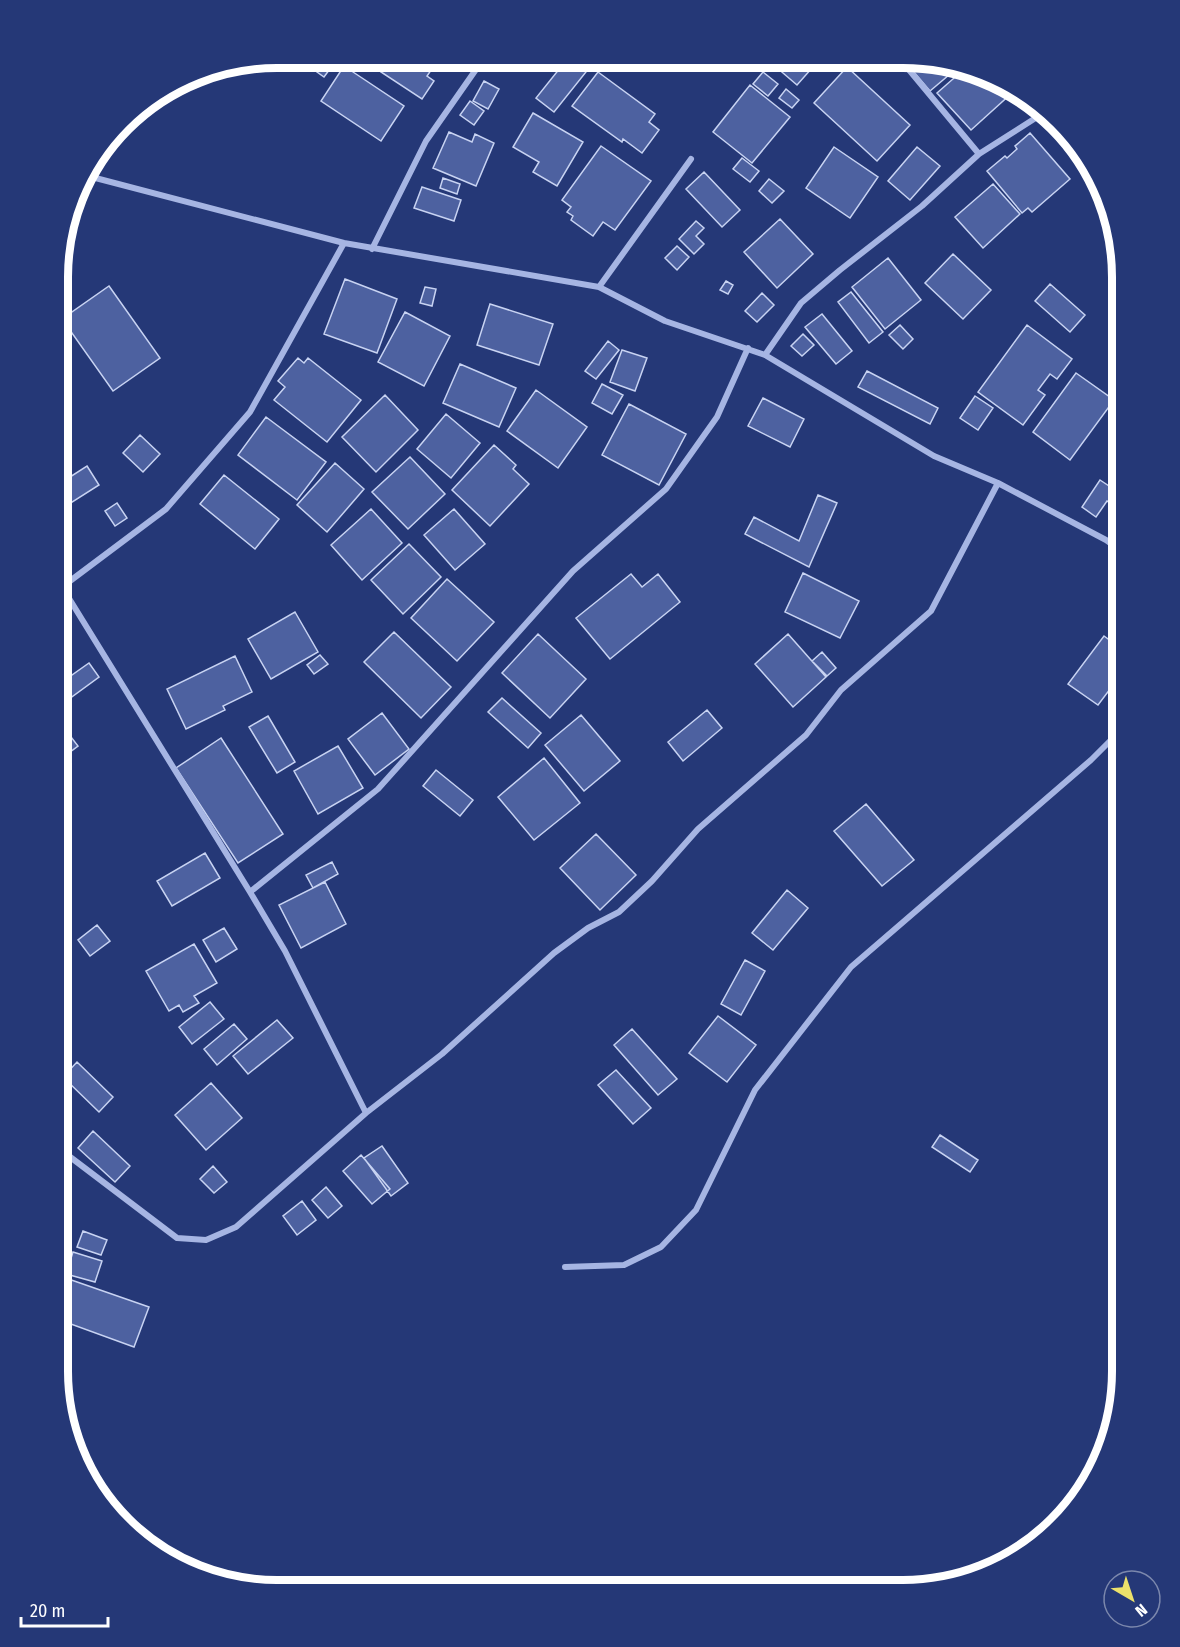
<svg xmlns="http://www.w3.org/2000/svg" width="1180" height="1647" viewBox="0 0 1180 1647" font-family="'Fira Sans Condensed',sans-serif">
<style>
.building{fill:#4d61a0;stroke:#c8d3f2;stroke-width:1.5}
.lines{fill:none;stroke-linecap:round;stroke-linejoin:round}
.street{stroke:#a6b5e3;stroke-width:6}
.rim{fill:none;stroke:#fff;stroke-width:8}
</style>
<rect width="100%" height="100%" fill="#253877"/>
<path class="building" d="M 296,57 L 329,57 L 335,62 L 324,77 Z
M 357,57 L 382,57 L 374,69 Z
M 390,57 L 440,57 L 427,76 L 434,81 L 422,99 L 381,72 Z
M 568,58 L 586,72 L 554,112 L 536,98 Z
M 783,58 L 820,59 L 797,85 L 776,67 Z
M 913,59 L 932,59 L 956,69 L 930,91 L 907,64 Z
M 344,66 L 404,106 L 381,141 L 321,101 Z
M 847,67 L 910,125 L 877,161 L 814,103 Z
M 962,71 L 1013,92 L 971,130 L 937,93 Z
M 598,72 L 655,114 L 649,122 L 659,130 L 642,153 L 623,139 L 622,142 L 572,106 Z
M 763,72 L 778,84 L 768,96 L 753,84 Z
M 484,81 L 499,89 L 488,109 L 473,101 Z
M 750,85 L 790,117 L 752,163 L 713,132 Z
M 786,89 L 799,100 L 792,108 L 779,98 Z
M 470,101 L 484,111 L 474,125 L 460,115 Z
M 533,113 L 583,142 L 557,186 L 533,172 L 539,162 L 513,147 Z
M 449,132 L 472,142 L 475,134 L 494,143 L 476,186 L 433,168 Z
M 1030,133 L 1070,179 L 1032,212 L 1028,208 L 1022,213 L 987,171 L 1005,156 L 1007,158 L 1017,149 L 1015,146 Z
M 601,146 L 651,181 L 615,230 L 603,222 L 593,236 L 571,220 L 573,216 L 567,212 L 571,207 L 562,200 Z
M 834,147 L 878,177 L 850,218 L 806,188 Z
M 917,147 L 940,166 L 910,200 L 888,181 Z
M 742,158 L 759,171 L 750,182 L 733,169 Z
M 704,172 L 740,210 L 722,227 L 686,189 Z
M 443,178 L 460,184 L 457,194 L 440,188 Z
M 769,179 L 784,191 L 772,203 L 759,191 Z
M 993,184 L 1020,214 L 983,248 L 955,217 Z
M 422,187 L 461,200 L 454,221 L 414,208 Z
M 780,219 L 813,254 L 777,288 L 744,252 Z
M 696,221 L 704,228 L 696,236 L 704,244 L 694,254 L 679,239 Z
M 677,246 L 689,257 L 677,270 L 665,258 Z
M 953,254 L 991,290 L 963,319 L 925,283 Z
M 888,258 L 921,300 L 885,329 L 852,287 Z
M 345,279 L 397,299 L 377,353 L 324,334 Z
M 726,281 L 733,285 L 728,294 L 720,290 Z
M 1050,284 L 1085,315 L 1070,332 L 1035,301 Z
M 109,286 L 160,358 L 113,391 L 62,319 Z
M 425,287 L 436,289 L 432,306 L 420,303 Z
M 851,292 L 883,332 L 869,343 L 838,302 Z
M 762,293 L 774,305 L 757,322 L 745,311 Z
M 490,304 L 553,324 L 539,365 L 477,345 Z
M 405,312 L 450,336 L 424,386 L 378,362 Z
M 822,314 L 852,351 L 836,364 L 805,327 Z
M 900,325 L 913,339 L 903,349 L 889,335 Z
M 1027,325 L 1072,359 L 1057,379 L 1050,374 L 1038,390 L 1045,395 L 1023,425 L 978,392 Z
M 803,334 L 814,345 L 802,356 L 791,346 Z
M 608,341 L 619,350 L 596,379 L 585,371 Z
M 622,350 L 647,358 L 635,391 L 610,382 Z
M 298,358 L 304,363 L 308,358 L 361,400 L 327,442 L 274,400 L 285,387 L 278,381 Z
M 460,364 L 516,388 L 499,427 L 443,403 Z
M 867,371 L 938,408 L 930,424 L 858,387 Z
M 1076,373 L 1114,400 L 1070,460 L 1033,432 Z
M 602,384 L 623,395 L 612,414 L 592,403 Z
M 536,390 L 587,427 L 558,468 L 507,431 Z
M 385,395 L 418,430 L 376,472 L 342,437 Z
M 975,396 L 993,408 L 978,430 L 960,418 Z
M 763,398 L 804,419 L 790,447 L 748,426 Z
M 629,404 L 686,434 L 659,485 L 602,455 Z
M 446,414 L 480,443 L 451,478 L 417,449 Z
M 266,417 L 326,462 L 297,500 L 238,455 Z
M 140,435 L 160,454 L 143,472 L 123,453 Z
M 494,445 L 516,465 L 513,469 L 529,484 L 490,526 L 452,490 Z
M 410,457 L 445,494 L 408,529 L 372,492 Z
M 335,463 L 364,489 L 327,532 L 297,505 Z
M 87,466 L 99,485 L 58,511 L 59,484 Z
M 224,475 L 279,519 L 255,549 L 200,504 Z
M 1100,480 L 1118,492 L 1111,503 L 1107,501 L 1096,517 L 1082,507 Z
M 818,495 L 837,503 L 809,567 L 745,534 L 754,517 L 799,541 Z
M 117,503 L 127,518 L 115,526 L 105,511 Z
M 371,509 L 402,543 L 362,580 L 331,545 Z
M 454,509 L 485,544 L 455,570 L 424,535 Z
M 409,544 L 441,577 L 403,614 L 371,580 Z
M 803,573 L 859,601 L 840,638 L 785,612 Z
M 631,574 L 642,587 L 658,574 L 680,602 L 610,659 L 576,618 Z
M 447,579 L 494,622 L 457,661 L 411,618 Z
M 295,612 L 318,652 L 271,679 L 248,639 Z
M 394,632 L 451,687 L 421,718 L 364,662 Z
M 538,634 L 586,679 L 550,718 L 502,673 Z
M 788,634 L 826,677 L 793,707 L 755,664 Z
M 1104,636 L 1123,650 L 1123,672 L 1098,705 L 1068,684 Z
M 822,652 L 836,668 L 827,676 L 812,661 Z
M 320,655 L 328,664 L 314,674 L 307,665 Z
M 235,656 L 252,692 L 223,706 L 225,710 L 186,729 L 167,689 Z
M 89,663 L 99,677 L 58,707 L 58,685 Z
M 502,698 L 541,733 L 528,748 L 488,712 Z
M 707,710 L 722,728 L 683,761 L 668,742 Z
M 382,713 L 409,749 L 375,775 L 348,739 Z
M 581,715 L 620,761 L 584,791 L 545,745 Z
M 268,716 L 295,762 L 277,773 L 249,727 Z
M 58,720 L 78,746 L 58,761 Z
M 221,738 L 283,834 L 238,863 L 176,768 Z
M 338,746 L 363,788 L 318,814 L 294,771 Z
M 544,758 L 580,803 L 534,840 L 498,797 Z
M 436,770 L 473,800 L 460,816 L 423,786 Z
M 866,804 L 914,860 L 882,886 L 834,831 Z
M 596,834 L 636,875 L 600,910 L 560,868 Z
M 205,853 L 220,878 L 172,906 L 157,881 Z
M 332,862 L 338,874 L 313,888 L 306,875 Z
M 325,882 L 346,924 L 301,948 L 279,905 Z
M 787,890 L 808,908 L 773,950 L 752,933 Z
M 97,925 L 110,941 L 90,956 L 78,940 Z
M 224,928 L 237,949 L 216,962 L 203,940 Z
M 194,944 L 217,983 L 194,996 L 199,1003 L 183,1012 L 179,1005 L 169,1011 L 146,971 Z
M 745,960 L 765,971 L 741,1015 L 721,1004 Z
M 210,1002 L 224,1019 L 192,1044 L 179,1027 Z
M 718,1016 L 756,1045 L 727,1082 L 689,1053 Z
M 277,1020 L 293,1038 L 248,1074 L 233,1056 Z
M 234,1024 L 247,1039 L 217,1065 L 204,1049 Z
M 632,1029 L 677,1079 L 658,1095 L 614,1045 Z
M 77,1062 L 113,1097 L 99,1112 L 63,1077 Z
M 616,1070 L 651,1108 L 633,1124 L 598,1085 Z
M 211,1083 L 242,1118 L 206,1150 L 175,1115 Z
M 93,1131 L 130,1166 L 115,1182 L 78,1148 Z
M 940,1135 L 978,1160 L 970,1172 L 932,1147 Z
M 382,1146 L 408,1183 L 391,1196 L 364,1158 Z
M 361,1155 L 390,1189 L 372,1204 L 343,1171 Z
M 213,1166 L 227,1182 L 214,1193 L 200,1179 Z
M 326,1187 L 342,1206 L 328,1218 L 312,1200 Z
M 302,1201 L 316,1220 L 297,1235 L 283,1216 Z
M 83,1231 L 107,1240 L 101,1255 L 77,1247 Z
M 73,1252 L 102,1261 L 95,1282 L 66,1274 Z
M 57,1275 L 149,1307 L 134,1347 L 57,1319 Z"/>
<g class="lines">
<path class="street" d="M 900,59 L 979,154
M 84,175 L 344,243 L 599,287 L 665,321 L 765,355 L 934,456 L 998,483 L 1106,540 L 1123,552
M 372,249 L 426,141 L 484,58
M 599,287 L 691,159
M 765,355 L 801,303 L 840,270 L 922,206 L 979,154 L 1045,112
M 62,587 L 250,892
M 58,590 L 166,509 L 250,412 L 344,243
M 366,1113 L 442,1054 L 554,953 L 588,928 L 619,912 L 652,881 L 698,829 L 806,735 L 841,690 L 931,611 L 998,483
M 57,1147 L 177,1238 L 206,1240 L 236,1227 L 366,1113 L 285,951 L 250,892 L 378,789 L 573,571 L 666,489 L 717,417 L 748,348
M 565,1267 L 624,1265 L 661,1247 L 696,1210 L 755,1090 L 851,967 L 1091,760 L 1123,728"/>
</g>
<path d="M0 0H1180V1647H0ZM277 68H903A209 209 0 0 1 1112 277V1371A209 209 0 0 1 903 1580H277A209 209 0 0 1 68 1371V277A209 209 0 0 1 277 68Z" fill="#253877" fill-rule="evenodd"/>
<path class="rim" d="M277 68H903A209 209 0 0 1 1112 277V1371A209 209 0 0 1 903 1580H277A209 209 0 0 1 68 1371V277A209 209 0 0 1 277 68Z"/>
<g transform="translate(1132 1599) rotate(141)"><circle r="28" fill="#253877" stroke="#7c88ad" stroke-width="1.5"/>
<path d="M0-4.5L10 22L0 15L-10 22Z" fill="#ece16b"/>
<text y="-9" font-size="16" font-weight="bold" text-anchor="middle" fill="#ffffff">N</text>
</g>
<path d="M21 1617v9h87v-9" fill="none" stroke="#ffffff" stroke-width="3"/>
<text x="30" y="1617" font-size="18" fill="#ffffff" stroke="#253877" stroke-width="4.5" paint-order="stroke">20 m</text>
</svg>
